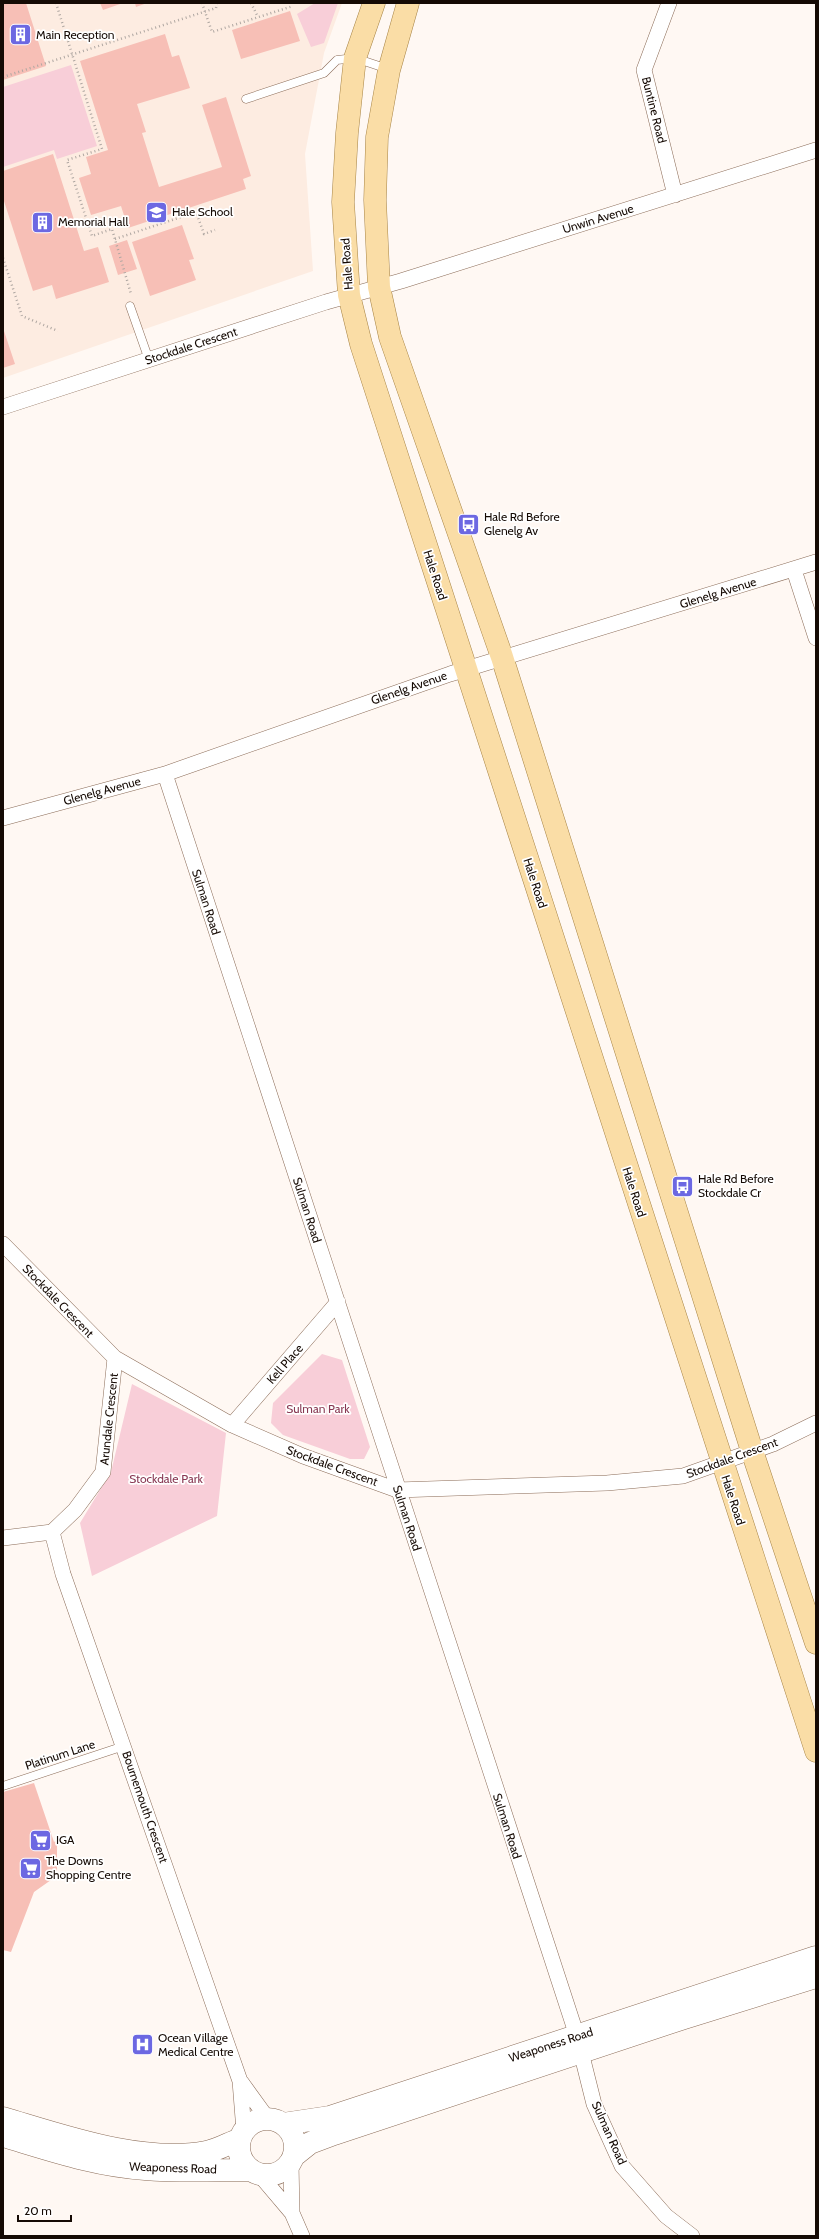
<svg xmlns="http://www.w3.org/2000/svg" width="819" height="2239" viewBox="0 0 819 2239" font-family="Cabin,sans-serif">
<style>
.built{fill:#fdece1}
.green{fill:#f8ced8}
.building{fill:#f7bfb6}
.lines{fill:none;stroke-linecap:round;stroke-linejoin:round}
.lane-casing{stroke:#8c6d59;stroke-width:9}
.street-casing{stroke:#8c6d59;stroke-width:16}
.secondary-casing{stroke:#8c6d59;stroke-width:23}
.primary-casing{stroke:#a78446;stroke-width:23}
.path{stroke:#afa7a2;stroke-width:2.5;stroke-dasharray:1 3;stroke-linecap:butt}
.lane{stroke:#fff;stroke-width:8}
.street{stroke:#fff;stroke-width:15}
.secondary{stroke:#fff;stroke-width:22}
.primary{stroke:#fadda6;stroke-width:22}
.labels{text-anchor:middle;stroke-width:3.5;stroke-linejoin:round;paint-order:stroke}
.poi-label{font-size:12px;fill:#150a04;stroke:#fff;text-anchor:start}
.street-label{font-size:12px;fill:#150a04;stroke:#fff}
.park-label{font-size:12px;fill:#883853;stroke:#fff}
</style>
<rect width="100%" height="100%" fill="#fff8f3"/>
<path class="built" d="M 3,3 L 342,3 L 324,53 L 305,154 L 313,271 L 3,378 Z"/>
<path class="green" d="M 315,3 L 338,3 L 324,43 L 311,47 L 297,14 Z
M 71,65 L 97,146 L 57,159 L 54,150 L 3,167 L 3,87 Z
M 322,1354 L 342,1360 L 370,1447 L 364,1459 L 350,1459 L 283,1435 L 271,1423 L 273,1403 Z
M 132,1384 L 226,1433 L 217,1516 L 92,1576 L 80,1523 L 111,1472 Z"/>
<path class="building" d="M 3,3 L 26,3 L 46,66 L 3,80 Z
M 100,3 L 123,3 L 103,10 Z
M 135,3 L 147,3 L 136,7 Z
M 290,11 L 300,41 L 241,59 L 232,30 Z
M 165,34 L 172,57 L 179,55 L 190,88 L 137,104 L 146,132 L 142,133 L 159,187 L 222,167 L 202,105 L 226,97 L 251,176 L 243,179 L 246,189 L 128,228 L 121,206 L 91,215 L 79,178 L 91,174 L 86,157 L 108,150 L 80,61 Z
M 53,154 L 84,251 L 98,247 L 109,282 L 56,299 L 52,285 L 33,291 L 3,198 L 3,171 Z
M 182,225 L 194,259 L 189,260 L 196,280 L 150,296 L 132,242 Z
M 127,240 L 137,269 L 118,275 L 109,246 Z
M 3,328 L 15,364 L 3,368 Z
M 34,1783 L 54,1842 L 57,1840 L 57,1870 L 51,1880 L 34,1892 L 11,1952 L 3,1950 L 3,1792 Z"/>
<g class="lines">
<defs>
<path id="lane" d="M 246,99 L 324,73 L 337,60 L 355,58 L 388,69
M 130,306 L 149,360
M 3,1786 L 124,1746"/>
<path id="street" d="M 669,3 L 644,70 L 675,195
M 3,407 L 326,302 L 401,281 L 816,150
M 794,570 L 816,638
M 165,774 L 577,2036 L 594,2104 L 622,2166 L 666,2216 L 692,2236
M 3,818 L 165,774 L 450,674 L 816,562
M 3,1244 L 115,1358 L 232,1425 L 303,1456 L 397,1490 L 607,1483 L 683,1476 L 773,1444 L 816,1423
M 232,1425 L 338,1302
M 52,1532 L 63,1574 L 240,2081 L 244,2131
M 3,1538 L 52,1532 L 75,1510 L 103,1472 L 115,1358
M 241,2082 L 267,2118
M 291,2163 L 292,2213
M 259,2174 L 292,2213 L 302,2236"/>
<path id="secondary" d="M 3,2118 C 64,2136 142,2164 206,2152 C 218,2150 229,2143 240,2139
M239 2147a28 28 0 1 1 56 0a28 28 0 1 1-56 0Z
M 283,2124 L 330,2117 L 816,1957
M 3,2136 C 50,2150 96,2166 145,2169 C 180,2172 216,2170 251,2170
M 295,2155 L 310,2143 L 334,2134 L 684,2018 L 816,1977"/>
<path id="primary" d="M 374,3 L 355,58 L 347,133 L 343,202 L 349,295 L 361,344 L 816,1751
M 408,3 L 389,70 L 377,137 L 375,200 L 379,287 L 390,337 L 502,657 L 752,1451 L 816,1643"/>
</defs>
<use href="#lane" class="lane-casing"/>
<use href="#street" class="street-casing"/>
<use href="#secondary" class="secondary-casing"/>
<use href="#primary" class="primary-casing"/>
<path class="path" d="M 56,3 L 102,149 L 67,160 L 92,236 L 112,229 L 131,294
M 202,3 L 212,32 L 293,6
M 251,3 L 258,17
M 3,77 L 216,8 L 217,3
M 115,239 L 196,212 L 204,234 L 215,230
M 3,258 L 22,316 L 58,331"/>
<use href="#lane" class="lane"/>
<use href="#street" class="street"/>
<use href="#secondary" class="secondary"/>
<use href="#primary" class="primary"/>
</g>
<defs>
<symbol id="building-square" viewBox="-11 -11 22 22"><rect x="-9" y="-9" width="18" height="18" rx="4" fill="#6c68e2" stroke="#fff"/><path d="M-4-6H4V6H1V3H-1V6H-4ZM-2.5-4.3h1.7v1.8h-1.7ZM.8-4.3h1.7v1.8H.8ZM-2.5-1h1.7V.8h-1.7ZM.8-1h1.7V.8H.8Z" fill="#fff"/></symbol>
<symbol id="school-square" viewBox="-11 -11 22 22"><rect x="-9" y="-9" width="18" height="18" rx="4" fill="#6c68e2" stroke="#fff"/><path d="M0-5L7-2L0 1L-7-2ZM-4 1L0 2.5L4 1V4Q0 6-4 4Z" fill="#fff"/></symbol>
<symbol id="bus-square" viewBox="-11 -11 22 22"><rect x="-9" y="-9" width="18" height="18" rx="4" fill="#6c68e2" stroke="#fff"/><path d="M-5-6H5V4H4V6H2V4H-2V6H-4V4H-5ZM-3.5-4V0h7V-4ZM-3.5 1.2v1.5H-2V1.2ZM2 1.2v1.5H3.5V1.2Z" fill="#fff"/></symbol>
<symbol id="supermarket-square" viewBox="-11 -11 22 22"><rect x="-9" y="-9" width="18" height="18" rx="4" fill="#6c68e2" stroke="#fff"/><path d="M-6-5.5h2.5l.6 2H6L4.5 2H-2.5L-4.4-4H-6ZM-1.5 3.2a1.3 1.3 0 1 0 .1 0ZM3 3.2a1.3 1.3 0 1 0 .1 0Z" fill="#fff"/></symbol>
<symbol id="hospital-square" viewBox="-11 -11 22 22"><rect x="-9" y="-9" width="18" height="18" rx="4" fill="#6c68e2" stroke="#fff"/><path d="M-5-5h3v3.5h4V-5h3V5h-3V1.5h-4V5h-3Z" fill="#fff"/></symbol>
</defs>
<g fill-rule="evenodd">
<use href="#building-square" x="8" y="22" width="25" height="25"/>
<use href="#school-square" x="144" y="200" width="25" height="25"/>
<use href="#building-square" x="30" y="210" width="25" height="25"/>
<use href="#bus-square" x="456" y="512" width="25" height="25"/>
<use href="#bus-square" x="670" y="1174" width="25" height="25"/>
<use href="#supermarket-square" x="28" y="1828" width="25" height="25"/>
<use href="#supermarket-square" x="18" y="1856" width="25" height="25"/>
<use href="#hospital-square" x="130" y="2032" width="25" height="25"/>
</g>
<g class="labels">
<g class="poi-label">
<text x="36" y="39">Main Reception</text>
<text x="172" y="216">Hale School</text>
<text x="58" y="226">Memorial Hall</text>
<text x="484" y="521">Hale Rd Before<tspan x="484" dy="14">Glenelg Av</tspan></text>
<text x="698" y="1183">Hale Rd Before<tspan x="698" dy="14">Stockdale Cr</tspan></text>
<text x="56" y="1844">IGA</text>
<text x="46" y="1865">The Downs<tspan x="46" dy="14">Shopping Centre</tspan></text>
<text x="158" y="2042">Ocean Village<tspan x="158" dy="14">Medical Centre</tspan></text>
</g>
<g class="street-label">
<text transform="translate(654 110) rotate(76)" y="4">Buntine Road</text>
<text transform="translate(598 219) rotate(-17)" y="4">Unwin Avenue</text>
<text transform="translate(347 264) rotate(-94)" y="4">Hale Road</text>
<text transform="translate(191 346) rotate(-18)" y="4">Stockdale Crescent</text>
<text transform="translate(435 575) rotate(72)" y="4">Hale Road</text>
<text transform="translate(718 593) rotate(-17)" y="4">Glenelg Avenue</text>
<text transform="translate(409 688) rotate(-19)" y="4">Glenelg Avenue</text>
<text transform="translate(102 791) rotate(-15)" y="4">Glenelg Avenue</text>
<text transform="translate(535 883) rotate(72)" y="4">Hale Road</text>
<text transform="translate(206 902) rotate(72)" y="4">Sulman Road</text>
<text transform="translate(634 1192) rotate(72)" y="4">Hale Road</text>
<text transform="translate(307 1210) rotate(72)" y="4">Sulman Road</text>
<text transform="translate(58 1301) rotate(46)" y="4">Stockdale Crescent</text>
<text transform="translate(285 1364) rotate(-49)" y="4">Kell Place</text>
<text transform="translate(109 1419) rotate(-84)" y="4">Arundale Crescent</text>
<text transform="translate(732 1458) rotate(-20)" y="4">Stockdale Crescent</text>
<text transform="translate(332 1466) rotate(20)" y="4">Stockdale Crescent</text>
<text transform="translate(733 1500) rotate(72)" y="4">Hale Road</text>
<text transform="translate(407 1518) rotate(72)" y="4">Sulman Road</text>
<text transform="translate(60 1755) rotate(-18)" y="4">Platinum Lane</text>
<text transform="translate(145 1807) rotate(71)" y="4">Bournemouth Crescent</text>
<text transform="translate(507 1826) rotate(72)" y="4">Sulman Road</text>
<text transform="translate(551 2045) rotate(-18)" y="4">Weaponess Road</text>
<text transform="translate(609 2133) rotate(66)" y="4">Sulman Road</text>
<text transform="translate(173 2168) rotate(2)" y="4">Weaponess Road</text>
</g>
<g class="park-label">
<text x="318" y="1413">Sulman Park</text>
<text x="166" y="1483">Stockdale Park</text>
</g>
</g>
<rect width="819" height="2239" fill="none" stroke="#150a04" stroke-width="8"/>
<path d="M18 2215v6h53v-6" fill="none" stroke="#150a04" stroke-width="2"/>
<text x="24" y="2215" font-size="12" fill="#150a04" stroke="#ffffff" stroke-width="3" paint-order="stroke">20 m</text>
</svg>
